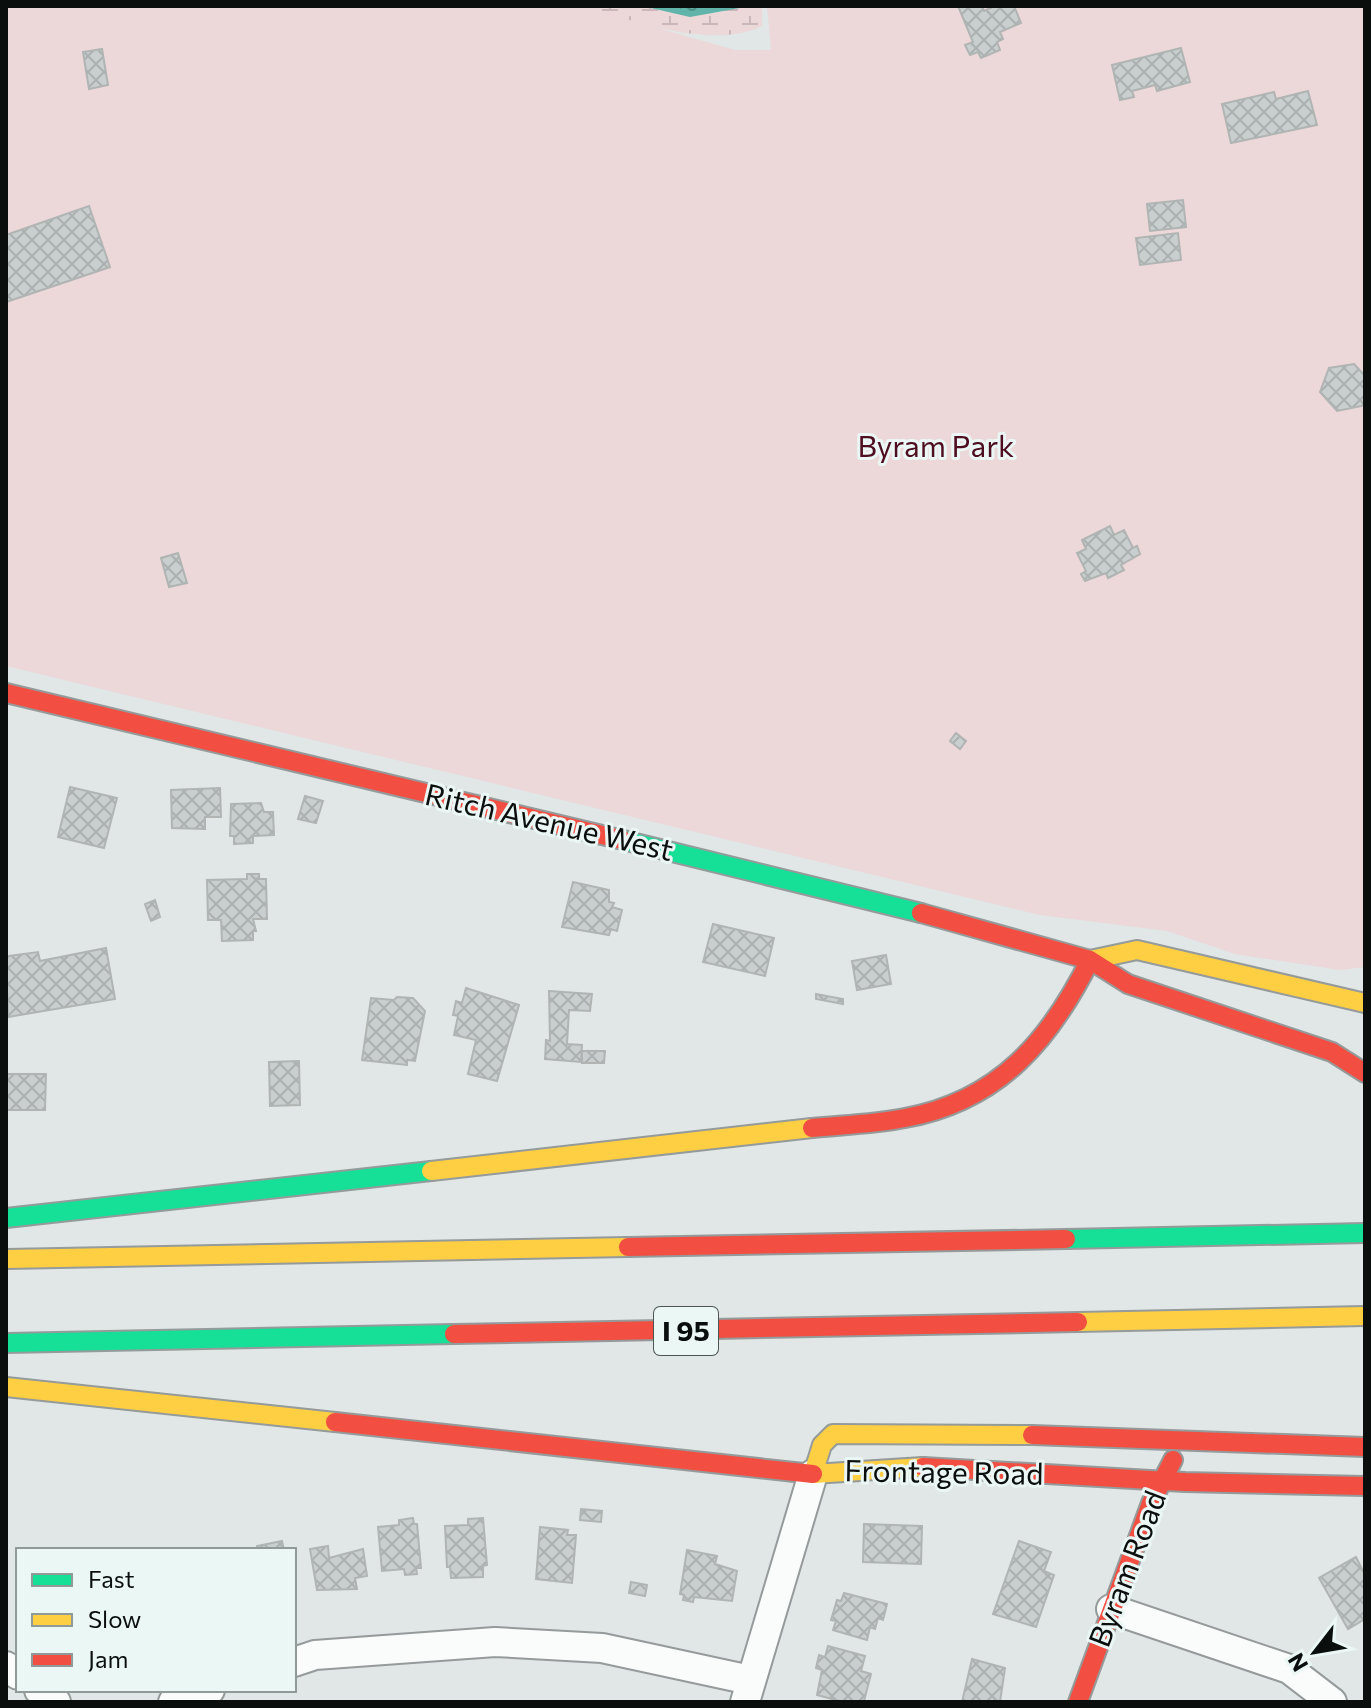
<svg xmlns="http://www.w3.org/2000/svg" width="1371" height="1708" viewBox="0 0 1371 1708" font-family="Commissioner,sans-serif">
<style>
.wetland{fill:url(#wetland-marsh)}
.park{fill:#ecd7d9}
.water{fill:url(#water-ripples)}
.building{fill:url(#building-cross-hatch);stroke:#b0b5b4;stroke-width:2}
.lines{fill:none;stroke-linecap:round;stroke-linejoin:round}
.street-casing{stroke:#959a9a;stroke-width:32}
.fast-casing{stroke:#959a9a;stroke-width:22}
.slow-casing{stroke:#959a9a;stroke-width:22}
.jam-casing{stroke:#959a9a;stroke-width:22}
.street{stroke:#fafbfb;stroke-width:28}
.fast{stroke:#16e098;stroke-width:18}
.slow{stroke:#ffcf43;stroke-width:18}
.jam{stroke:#f24e42;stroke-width:18}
.labels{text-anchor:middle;stroke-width:6;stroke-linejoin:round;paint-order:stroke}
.shield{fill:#eaf7f4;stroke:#4d5553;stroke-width:2}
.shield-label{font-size:28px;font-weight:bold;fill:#0a0f0e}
.park-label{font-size:30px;fill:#4e0e20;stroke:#eaf7f4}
.street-label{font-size:30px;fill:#0a0f0e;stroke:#eaf7f4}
</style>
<defs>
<pattern id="wetland-marsh" width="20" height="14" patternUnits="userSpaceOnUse" patternTransform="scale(2)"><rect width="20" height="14" fill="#ecd7d9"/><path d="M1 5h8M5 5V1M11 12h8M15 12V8" fill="none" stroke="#c9b7b9"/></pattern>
<pattern id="water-ripples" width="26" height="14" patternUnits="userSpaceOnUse" patternTransform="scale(2)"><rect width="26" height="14" fill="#61b4a9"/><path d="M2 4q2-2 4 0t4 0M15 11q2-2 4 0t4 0" fill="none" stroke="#4e9188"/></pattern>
<pattern id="building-cross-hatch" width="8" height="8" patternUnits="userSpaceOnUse" patternTransform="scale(2)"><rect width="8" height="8" fill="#c9cfce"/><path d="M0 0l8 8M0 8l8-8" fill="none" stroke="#abb1b0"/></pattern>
</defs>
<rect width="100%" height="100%" fill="#e0e7e6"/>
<path class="wetland" d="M 580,6 L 762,6 L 762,26 C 715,50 629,21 580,6 Z"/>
<path class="park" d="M 6,6 L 580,6 L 735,50 L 771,50 L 767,6 L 1365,6 L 1365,967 L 1340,970 L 1235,954 L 1167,931 L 1040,915 L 6,666 Z"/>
<path class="water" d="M 642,6 L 751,6 L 690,17 Z"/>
<path class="building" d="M 958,6 L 982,6 L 984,11 L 995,6 L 1014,6 L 1021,23 L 1000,32 L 1003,39 L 997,42 L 1000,50 L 981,58 L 978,52 L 970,55 L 965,45 L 973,42 Z
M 1181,48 L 1190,82 L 1157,91 L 1155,85 L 1132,91 L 1134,97 L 1120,100 L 1112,65 Z
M 102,49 L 108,85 L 89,89 L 83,52 Z
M 1308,91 L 1317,125 L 1231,143 L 1222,104 L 1274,92 L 1276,99 Z
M 1183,200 L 1186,227 L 1150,231 L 1147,204 Z
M 89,206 L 110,267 L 6,302 L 6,235 Z
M 1178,233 L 1181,260 L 1140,265 L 1136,238 Z
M 1354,364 L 1365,376 L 1365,398 L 1362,406 L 1337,411 L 1320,392 L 1329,368 Z
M 1110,526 L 1114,535 L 1124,530 L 1133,548 L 1137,546 L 1140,554 L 1121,565 L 1124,570 L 1108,578 L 1106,573 L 1085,581 L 1081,574 L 1086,571 L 1077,553 L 1086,549 L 1082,540 Z
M 178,553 L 187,583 L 169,587 L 161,558 Z
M 956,733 L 966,741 L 960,749 L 950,741 Z
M 70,787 L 117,798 L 104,848 L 58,837 Z
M 220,788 L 221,817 L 205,817 L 205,829 L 172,828 L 171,790 Z
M 305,796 L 323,801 L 316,823 L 298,819 Z
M 261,803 L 264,812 L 273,812 L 274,835 L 253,836 L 253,843 L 234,844 L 234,836 L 230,836 L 231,804 Z
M 247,874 L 259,874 L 259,879 L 266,879 L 267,919 L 253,919 L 256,931 L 253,931 L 253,940 L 222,941 L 221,920 L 208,920 L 207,880 L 247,879 Z
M 573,882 L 609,890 L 609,902 L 614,903 L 612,907 L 622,910 L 617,931 L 611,929 L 609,935 L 562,927 Z
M 155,900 L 160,917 L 151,921 L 145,904 Z
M 713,924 L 774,938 L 765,976 L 703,962 Z
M 106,948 L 115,999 L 8,1017 L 6,959 L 9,956 L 38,952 L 40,961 Z
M 886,955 L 891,984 L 857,990 L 852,961 Z
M 466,988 L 519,1005 L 497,1081 L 468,1074 L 476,1040 L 454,1035 L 458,1016 L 453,1015 L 456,1001 L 462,1003 Z
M 549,991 L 592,994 L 590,1011 L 569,1010 L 567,1044 L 582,1045 L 581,1062 L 545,1059 L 546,1040 L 550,1041 Z
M 816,994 L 843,999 L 843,1004 L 816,999 Z
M 397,997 L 413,998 L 425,1011 L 415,1061 L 407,1060 L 407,1065 L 362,1060 L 371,998 L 394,1000 Z
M 582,1051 L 605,1051 L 604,1063 L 582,1063 Z
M 299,1061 L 300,1105 L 270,1106 L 269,1062 Z
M 6,1074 L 46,1074 L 45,1110 L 6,1110 Z
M 581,1509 L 602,1511 L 601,1522 L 580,1520 Z
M 413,1518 L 414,1524 L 417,1524 L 421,1568 L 416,1568 L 417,1574 L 405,1575 L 404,1569 L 382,1571 L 378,1527 L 399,1525 L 399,1520 Z
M 483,1518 L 487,1565 L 483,1566 L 483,1577 L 451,1578 L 450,1567 L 447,1567 L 445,1526 L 468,1525 L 468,1519 Z
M 864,1524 L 922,1526 L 921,1564 L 863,1562 Z
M 540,1527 L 568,1530 L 567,1535 L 576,1535 L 572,1583 L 536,1579 Z
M 282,1541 L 284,1550 L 257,1550 L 257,1546 Z
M 1019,1541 L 1051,1552 L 1044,1571 L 1054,1575 L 1036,1627 L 993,1614 Z
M 328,1546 L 329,1558 L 363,1549 L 367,1576 L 355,1578 L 357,1589 L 317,1590 L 310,1549 Z
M 687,1550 L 717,1556 L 715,1564 L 737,1571 L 732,1601 L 694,1597 L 693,1602 L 683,1600 L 684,1595 L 680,1594 Z
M 1356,1557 L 1365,1575 L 1365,1619 L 1348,1629 L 1319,1578 Z
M 631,1582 L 647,1585 L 645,1596 L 629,1593 Z
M 844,1593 L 887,1604 L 883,1620 L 878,1618 L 875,1629 L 870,1627 L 867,1640 L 833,1630 L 836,1621 L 831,1620 L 837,1600 L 841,1601 Z
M 828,1646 L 865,1656 L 861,1671 L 871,1674 L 864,1701 L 843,1702 L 817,1695 L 822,1670 L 816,1668 L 819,1655 L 825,1657 Z
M 972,1659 L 1005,1668 L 1000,1702 L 962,1702 Z"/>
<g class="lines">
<defs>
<path id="street" d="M 1111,1609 L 1289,1669 L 1332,1702
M 294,1662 L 315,1655 L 495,1642 L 602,1648 L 750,1680
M 6,1666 L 18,1675
M 39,1690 L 56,1702
M 173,1702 L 210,1690
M 745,1702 L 813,1474"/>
<path id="fast" d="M 623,840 L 921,913
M 6,1218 L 431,1171
M 1066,1239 L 1365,1233
M 6,1343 L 454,1334"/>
<path id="slow" d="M 1090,960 L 1137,950 L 1365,1003
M 431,1171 L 812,1128
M 6,1259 L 628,1247
M 1078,1322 L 1365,1316
M 6,1387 L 335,1422
M 923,1467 L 813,1474 L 822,1445 L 833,1434 L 1032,1435"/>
<path id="jam" d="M 6,693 L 623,840
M 921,913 L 1090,960 L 1128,984 L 1332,1052 L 1365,1073
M 812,1128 C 843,1125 875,1124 905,1118 C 999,1101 1050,1040 1090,960
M 628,1247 L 1066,1239
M 454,1334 L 1078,1322
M 335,1422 L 813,1474
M 1032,1435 L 1365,1447
M 923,1467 L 1185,1482 L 1365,1486
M 1078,1702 L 1151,1503 L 1173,1460"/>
</defs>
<use href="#street" class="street-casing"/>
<use href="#fast" class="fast-casing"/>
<use href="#slow" class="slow-casing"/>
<use href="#jam" class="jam-casing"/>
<use href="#street" class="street"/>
<use href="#fast" class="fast"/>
<use href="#slow" class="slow"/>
<use href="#jam" class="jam"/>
</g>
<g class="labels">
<rect class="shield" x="654" y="1307" width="64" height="48" rx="6"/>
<g class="shield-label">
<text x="686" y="1341">I 95</text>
</g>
<g class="park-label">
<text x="936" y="457">Byram Park</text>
</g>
<g class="street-label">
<text transform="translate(549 823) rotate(13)" y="10">Ritch Avenue West</text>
<text transform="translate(944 1473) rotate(1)" y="10">Frontage Road</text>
<text transform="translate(1128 1569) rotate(-69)" y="10">Byram Road</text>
</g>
</g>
<rect width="1371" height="1708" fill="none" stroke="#0a0f0e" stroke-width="16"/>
<rect x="16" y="1548" width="280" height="144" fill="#eaf7f4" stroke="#909a98" stroke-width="2"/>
<rect x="32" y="1574" width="40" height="12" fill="#16e098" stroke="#909a98" stroke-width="2"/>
<text x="88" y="1588" font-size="24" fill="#0a0f0e">Fast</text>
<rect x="32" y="1614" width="40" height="12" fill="#ffcf43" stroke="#909a98" stroke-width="2"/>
<text x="88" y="1628" font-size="24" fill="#0a0f0e">Slow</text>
<rect x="32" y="1654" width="40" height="12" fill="#f24e42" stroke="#909a98" stroke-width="2"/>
<text x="88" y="1668" font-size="24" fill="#0a0f0e">Jam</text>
<g transform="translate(1315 1652) rotate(239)" stroke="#eaf7f4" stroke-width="6" paint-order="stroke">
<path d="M0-6L14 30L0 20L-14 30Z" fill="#0a0f0e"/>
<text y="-12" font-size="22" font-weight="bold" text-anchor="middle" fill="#0a0f0e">N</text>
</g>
</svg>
